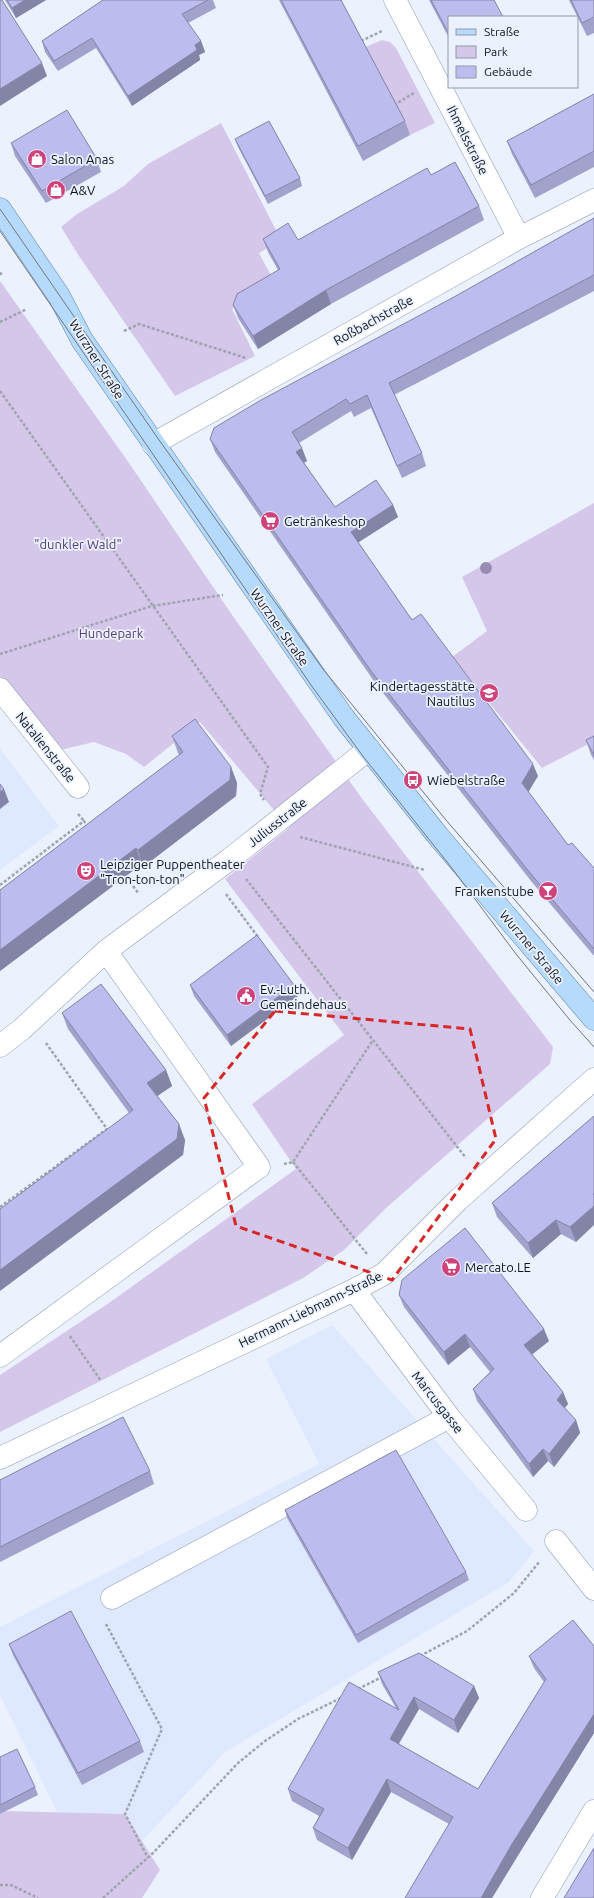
<svg xmlns="http://www.w3.org/2000/svg" width="594" height="1898" viewBox="0 0 594 1898" font-family="Ubuntu,sans-serif">
<style>
.built{fill:#dee8ff}
.green{fill:#d5c7e9}
.lines{fill:none;stroke-linecap:round;stroke-linejoin:round}
.minor-casing{stroke:#8f9cb8;stroke-width:23}
.major-casing{stroke:#5c84ac;stroke-width:23}
.path{stroke:#9fa5b0;stroke-width:2.5;stroke-dasharray:3 2;stroke-linecap:butt}
.minor{stroke:#fff;stroke-width:22}
.major{stroke:#b6dafb;stroke-width:22}
.tram{stroke:#717681;stroke-width:1}
.tree{fill:#9a8db3}
.wall{fill:#a2a2cd}
.shaded-wall{fill:#8484a7}
.building{fill:#bcbcee;stroke:#8484a7}
.marked{fill:none;stroke:#d62828;stroke-width:3;stroke-dasharray:8 5;stroke-linejoin:round}
.labels{text-anchor:middle;stroke-width:3.5;stroke-linejoin:round;paint-order:stroke}
.street-label{font-size:13px;fill:#0f141e;stroke:#ebf1fd}
.poi-label{font-size:13px;fill:#0f141e;stroke:#ebf1fd;text-anchor:start}
.park-label{font-size:13px;fill:#573b77;stroke:#ebf1fd}
</style>
<rect width="100%" height="100%" fill="#ebf1fd"/>
<path class="built" d="M 0,749 L 59,826 L 0,870 Z
M 332,1325 L 534,1551 L 509,1582 L 225,1752 L 142,1841 L 125,1814 L 61,1820 L 0,1695 L 0,1627 L 319,1464 L 266,1359 Z"/>
<path class="green" d="M 382,40 L 390,42 L 396,48 L 435,123 L 410,135 L 363,48 Z
M 221,123 L 281,240 L 259,253 L 274,281 L 232,309 L 255,356 L 175,396 L 79,256 L 61,227 L 77,214 L 124,186 L 148,164 Z
M 0,281 L 129,463 L 230,612 L 363,800 L 553,1047 L 550,1064 L 386,1208 L 344,1250 L 303,1278 L 0,1432 L 0,1375 L 109,1303 L 296,1169 L 252,1104 L 344,1035 L 225,879 L 289,828 L 200,722 L 144,767 L 126,754 L 94,742 L 60,750 L 0,676 Z
M 594,503 L 594,741 L 542,768 L 452,657 L 487,631 L 462,577 Z
M 0,1811 L 125,1814 L 160,1870 L 142,1898 L 0,1898 Z"/>
<g class="lines">
<defs>
<path id="minor" d="M 395,0 L 519,238
M 153,444 L 519,238 L 594,200
M 0,689 L 78,787
M 0,1046 L 22,1029 L 106,951 L 230,859 L 369,749
M 354,1290 L 449,1417 L 526,1510
M 0,1356 L 259,1167 L 106,951
M 0,1458 L 354,1290 L 384,1274 L 458,1200 L 594,1079
M 556,1541 L 594,1589
M 112,1598 L 449,1417
M 542,1898 L 594,1811"/>
<path id="major" d="M 0,209 L 59,296 L 82,340 L 344,718 L 438,836 L 594,1019"/>
</defs>
<use href="#minor" class="minor-casing"/>
<use href="#major" class="major-casing"/>
<path class="path" d="M 361,41 L 382,31
M 394,105 L 414,93
M 0,275 L 2,272
M 0,322 L 27,309
M 124,331 L 139,324 L 246,358
M 0,391 L 268,767 L 260,794 L 264,800
M 0,654 L 152,606 L 223,595
M 78,814 L 84,821
M 300,837 L 425,870
M 124,874 L 139,894
M 246,879 L 466,1158
M 0,885 L 84,821 L 88,827
M 226,894 L 258,937
M 293,1162 L 367,1254
M 284,1164 L 293,1162 L 373,1040
M 0,1207 L 107,1129 L 46,1043
M 70,1336 L 101,1381
M 106,1624 L 162,1729 L 125,1814 L 148,1858
M 420,1656 L 467,1631 L 514,1593 L 540,1561
M 358,1689 L 382,1677
M 0,1885 L 11,1885 L 38,1898
M 103,1898 L 154,1852 L 238,1763 L 265,1741 L 298,1719 L 343,1697"/>
<use href="#minor" class="minor"/>
<use href="#major" class="major"/>
<path class="tram" d="M 0,209 L 159,440 L 323,669 L 446,820 L 594,992
M 0,231 L 311,685 L 362,755 L 451,867 L 516,954 L 569,1019 L 594,1047"/>
</g>
<circle class="tree" cx="486" cy="568" r="6"/>
<path class="wall" d="M 5,0 L 46,0 L 16,18 Z
M 103,0 L 213,0 L 216,8 L 188,23 L 201,41 L 205,52 L 199,55 L 200,60 L 132,106 L 96,48 L 58,71 L 45,52 L 42,41 Z
M 279,0 L 341,0 L 405,121 L 410,135 L 363,161 Z
M 429,0 L 494,0 L 449,17 L 449,38 Z
M 569,0 L 594,0 L 594,33 L 587,36 Z
M 594,94 L 594,167 L 535,198 L 512,154 L 507,141 Z
M 235,139 L 300,178 L 302,186 L 268,204 L 238,147 Z
M 11,143 L 97,159 L 101,172 L 46,203 L 15,156 Z
M 431,175 L 479,206 L 484,220 L 331,304 L 258,349 L 238,318 L 233,305 L 278,270 L 268,252 L 263,239 L 298,240 Z
M 594,218 L 594,291 L 394,395 L 422,453 L 426,466 L 402,478 L 371,408 L 354,417 L 351,411 L 299,443 L 307,461 L 304,463 L 335,507 L 393,505 L 398,517 L 358,542 L 412,620 L 538,776 L 528,792 L 568,845 L 594,868 L 594,956 L 531,881 L 376,684 L 215,452 L 210,439 L 454,297 Z
M 172,736 L 231,767 L 237,783 L 236,796 L 143,867 L 142,864 L 0,971 L 0,890 L 179,755 L 178,753 Z
M 594,736 L 594,760 L 591,755 L 586,740 Z
M 190,985 L 294,985 L 298,996 L 231,1046 L 194,996 Z
M 62,1013 L 166,1070 L 172,1086 L 157,1096 L 185,1140 L 183,1155 L 129,1113 L 68,1029 Z
M 594,1116 L 576,1242 L 561,1234 L 533,1258 L 497,1217 L 492,1203 Z
M 399,1295 L 549,1341 L 532,1354 L 563,1392 L 568,1404 L 565,1408 L 576,1420 L 580,1433 L 554,1467 L 548,1461 L 533,1477 L 477,1401 L 473,1389 L 490,1372 L 470,1347 L 448,1365 L 404,1307 Z
M 150,1471 L 154,1484 L 0,1562 L 0,1480 Z
M 285,1510 L 466,1572 L 469,1580 L 358,1643 L 287,1518 Z
M 9,1644 L 140,1741 L 144,1752 L 82,1785 L 13,1655 Z
M 594,1646 L 594,1733 L 517,1857 L 492,1898 L 405,1898 L 449,1824 L 391,1792 L 352,1860 L 317,1840 L 313,1828 L 319,1816 L 292,1801 L 288,1789 L 396,1708 L 382,1684 L 378,1672 L 474,1686 L 479,1698 L 458,1733 L 419,1709 L 399,1744 L 478,1789 L 544,1682 L 534,1668 L 529,1656 Z
M 0,1757 L 35,1787 L 38,1795 L 0,1814 Z"/>
<path class="shaded-wall" d="M 25,0 L 46,0 L 16,18 L 12,8 Z
M 201,41 L 205,52 L 199,55 L 200,60 L 132,106 L 128,96 L 195,45 Z
M 42,63 L 47,76 L 0,106 L 0,89 Z
M 326,290 L 331,304 L 258,349 L 253,336 Z
M 302,448 L 307,461 L 301,464 L 296,452 Z
M 393,505 L 398,517 L 356,544 L 351,532 Z
M 533,764 L 538,776 L 526,796 L 522,783 Z
M 231,767 L 237,783 L 236,796 L 143,867 L 138,850 Z
M 4,789 L 9,802 L 0,809 L 0,792 Z
M 136,848 L 142,864 L 0,971 L 0,950 Z
M 294,985 L 298,996 L 231,1046 L 227,1035 Z
M 166,1070 L 172,1086 L 153,1099 L 147,1083 Z
M 179,1124 L 185,1140 L 183,1155 L 0,1291 L 0,1270 Z
M 594,1206 L 594,1225 L 576,1242 L 570,1227 Z
M 556,1220 L 561,1234 L 533,1258 L 528,1243 Z
M 544,1329 L 549,1341 L 529,1357 L 524,1345 Z
M 465,1334 L 470,1347 L 448,1365 L 444,1352 Z
M 563,1392 L 568,1404 L 561,1412 L 557,1400 Z
M 576,1420 L 580,1433 L 554,1467 L 549,1454 Z
M 543,1449 L 548,1461 L 533,1477 L 529,1464 Z
M 474,1686 L 479,1698 L 458,1733 L 454,1720 Z
M 414,1697 L 419,1709 L 394,1751 L 390,1739 Z
M 594,1714 L 594,1733 L 517,1857 L 492,1898 L 481,1898 L 512,1844 Z
M 387,1779 L 391,1792 L 352,1860 L 348,1848 Z"/>
<path class="building" d="M 0,0 L 2,0 L 42,63 L 0,89 Z
M 7,0 L 25,0 L 12,8 Z
M 103,0 L 208,0 L 182,14 L 201,41 L 195,45 L 197,50 L 128,96 L 92,38 L 54,61 L 42,41 Z
M 281,0 L 341,0 L 405,121 L 358,146 Z
M 431,0 L 494,0 L 503,17 L 449,17 L 449,34 Z
M 571,0 L 594,0 L 594,17 L 582,23 Z
M 594,94 L 594,151 L 531,185 L 507,141 Z
M 67,110 L 97,159 L 42,191 L 11,143 Z
M 269,121 L 300,178 L 265,196 L 235,139 Z
M 455,162 L 479,206 L 326,290 L 253,336 L 233,305 L 237,294 L 280,269 L 263,239 L 288,223 L 298,240 L 427,168 L 431,175 Z
M 594,218 L 594,275 L 389,383 L 422,453 L 397,466 L 367,395 L 350,404 L 346,399 L 292,432 L 302,448 L 296,452 L 335,507 L 376,480 L 393,505 L 351,532 L 412,620 L 421,614 L 533,764 L 522,783 L 568,845 L 572,843 L 594,868 L 594,949 L 526,868 L 371,671 L 210,439 L 214,428 L 261,400 L 454,297 Z
M 195,719 L 231,767 L 230,780 L 138,850 L 136,848 L 0,950 L 0,890 L 183,752 L 172,736 Z
M 594,736 L 594,755 L 586,740 Z
M 0,784 L 4,789 L 0,792 Z
M 257,935 L 294,985 L 227,1035 L 190,985 Z
M 101,984 L 166,1070 L 147,1083 L 179,1124 L 177,1139 L 0,1270 L 0,1209 L 133,1110 L 62,1013 Z
M 594,1116 L 594,1194 L 593,1194 L 594,1195 L 594,1206 L 570,1227 L 556,1220 L 528,1243 L 492,1203 Z
M 465,1228 L 544,1329 L 524,1345 L 563,1392 L 557,1400 L 576,1420 L 549,1454 L 543,1449 L 529,1464 L 473,1389 L 494,1369 L 465,1334 L 444,1352 L 399,1295 L 402,1280 Z
M 123,1417 L 150,1471 L 0,1547 L 0,1480 Z
M 396,1450 L 466,1572 L 356,1635 L 285,1510 Z
M 71,1611 L 140,1741 L 78,1773 L 9,1644 Z
M 573,1620 L 594,1646 L 594,1714 L 512,1844 L 481,1898 L 405,1898 L 415,1881 L 453,1817 L 387,1779 L 348,1848 L 313,1828 L 324,1809 L 288,1789 L 349,1682 L 399,1710 L 378,1672 L 419,1653 L 474,1686 L 454,1720 L 414,1697 L 390,1739 L 478,1789 L 546,1679 L 529,1656 Z
M 17,1749 L 35,1787 L 0,1805 L 0,1757 Z
M 594,1848 L 594,1898 L 564,1898 Z"/>
<path class="marked" d="M 275,1011 L 470,1029 L 496,1139 L 392,1280 L 236,1226 L 204,1098 Z"/>
<defs>
<symbol id="shop-disc" viewBox="-11 -11 22 22"><circle r="9.5" fill="#ce4379" stroke="#ebf1fd"/><path d="M-5-2.5h2.3a2.7 3.5 0 0 1 5.4 0H5L5.5 6h-11ZM-1.5-2.5h3a1.5 2.3 0 0 0-3 0Z" fill="#fff"/></symbol>
<symbol id="supermarket-disc" viewBox="-11 -11 22 22"><circle r="9.5" fill="#ce4379" stroke="#ebf1fd"/><path d="M-6-5.5h2.5l.6 2H6L4.5 2H-2.5L-4.4-4H-6ZM-1.5 3.2a1.3 1.3 0 1 0 .1 0ZM3 3.2a1.3 1.3 0 1 0 .1 0Z" fill="#fff"/></symbol>
<symbol id="school-disc" viewBox="-11 -11 22 22"><circle r="9.5" fill="#ce4379" stroke="#ebf1fd"/><path d="M0-5L7-2L0 1L-7-2ZM-4 1L0 2.5L4 1V4Q0 6-4 4Z" fill="#fff"/></symbol>
<symbol id="bus-disc" viewBox="-11 -11 22 22"><circle r="9.5" fill="#ce4379" stroke="#ebf1fd"/><path d="M-5-6H5V4H4V6H2V4H-2V6H-4V4H-5ZM-3.5-4V0h7V-4ZM-3.5 1.2v1.5H-2V1.2ZM2 1.2v1.5H3.5V1.2Z" fill="#fff"/></symbol>
<symbol id="theatre-disc" viewBox="-11 -11 22 22"><circle r="9.5" fill="#ce4379" stroke="#ebf1fd"/><path d="M-5-5.5Q0-4 5-5.5V0Q5 5 0 6Q-5 5-5 0ZM-3.3-2.5H-1v1.5H-3.3ZM1-2.5H3.3v1.5H1ZM-2.8 1Q0 5.5 2.8 1Z" fill="#fff"/></symbol>
<symbol id="bar-disc" viewBox="-11 -11 22 22"><circle r="9.5" fill="#ce4379" stroke="#ebf1fd"/><path d="M-6-5H6L.8 .8V4.5H3.5V6h-7V4.5H-.8V.8Z" fill="#fff"/></symbol>
<symbol id="civic-disc" viewBox="-11 -11 22 22"><circle r="9.5" fill="#ce4379" stroke="#ebf1fd"/><path d="M-.6-6.5H3V-4.5H.6V-3L4-1V1h2V6H-6V1h2V-1L-.6-3ZM-1.2 2.5V6h2.4V2.5Z" fill="#fff"/></symbol>
</defs>
<g fill-rule="evenodd">
<use href="#shop-disc" x="26" y="148" width="22" height="22"/>
<use href="#shop-disc" x="45" y="179" width="22" height="22"/>
<use href="#supermarket-disc" x="259" y="510" width="22" height="22"/>
<use href="#school-disc" x="478" y="682" width="22" height="22"/>
<use href="#bus-disc" x="402" y="769" width="22" height="22"/>
<use href="#theatre-disc" x="75" y="860" width="22" height="22"/>
<use href="#bar-disc" x="537" y="880" width="22" height="22"/>
<use href="#civic-disc" x="235" y="985" width="22" height="22"/>
<use href="#supermarket-disc" x="440" y="1256" width="22" height="22"/>
</g>
<g class="labels">
<g class="street-label">
<text transform="translate(468 140) rotate(63)" y="5">Ihmelsstraße</text>
<text transform="translate(373 320) rotate(-29)" y="5">Roßbachstraße</text>
<text transform="translate(97 359) rotate(58)" y="5">Wurzner Straße</text>
<text transform="translate(280 627) rotate(55)" y="5">Wurzner Straße</text>
<text transform="translate(46 747) rotate(51)" y="5">Natalienstraße</text>
<text transform="translate(277 822) rotate(-38)" y="5">Juliusstraße</text>
<text transform="translate(532 947) rotate(50)" y="5">Wurzner Straße</text>
<text transform="translate(310 1309) rotate(-26)" y="5">Hermann-Liebmann-Straße</text>
<text transform="translate(438 1402) rotate(52)" y="5">Marcusgasse</text>
</g>
<g class="poi-label">
<text x="51" y="164">Salon Anas</text>
<text x="70" y="195">A&amp;V</text>
<text x="284" y="526">Getränkeshop</text>
<text x="475" y="691" text-anchor="end">Kindertagesstätte<tspan x="475" dy="15">Nautilus</tspan></text>
<text x="427" y="785">Wiebelstraße</text>
<text x="100" y="869">Leipziger Puppentheater<tspan x="100" dy="15">"Tron-ton-ton"</tspan></text>
<text x="534" y="896" text-anchor="end">Frankenstube</text>
<text x="260" y="994">Ev.-Luth.<tspan x="260" dy="15">Gemeindehaus</tspan></text>
<text x="465" y="1272">Mercato.LE</text>
</g>
<g class="park-label">
<text x="78" y="549">"dunkler Wald"</text>
<text x="111" y="638">Hundepark</text>
</g>
</g>
<rect x="448" y="16" width="130" height="72" fill="#ebf1fd" stroke="#9399a4"/>
<rect x="456" y="29" width="20" height="6" fill="#b6dafb" stroke="#9399a4"/>
<text x="484" y="36" font-size="12" fill="#0f141e">Straße</text>
<rect x="456" y="46" width="20" height="12" fill="#d5c7e9" stroke="#9399a4"/>
<text x="484" y="56" font-size="12" fill="#0f141e">Park</text>
<rect x="456" y="66" width="20" height="12" fill="#bcbcee" stroke="#9399a4"/>
<text x="484" y="76" font-size="12" fill="#0f141e">Gebäude</text>
</svg>
